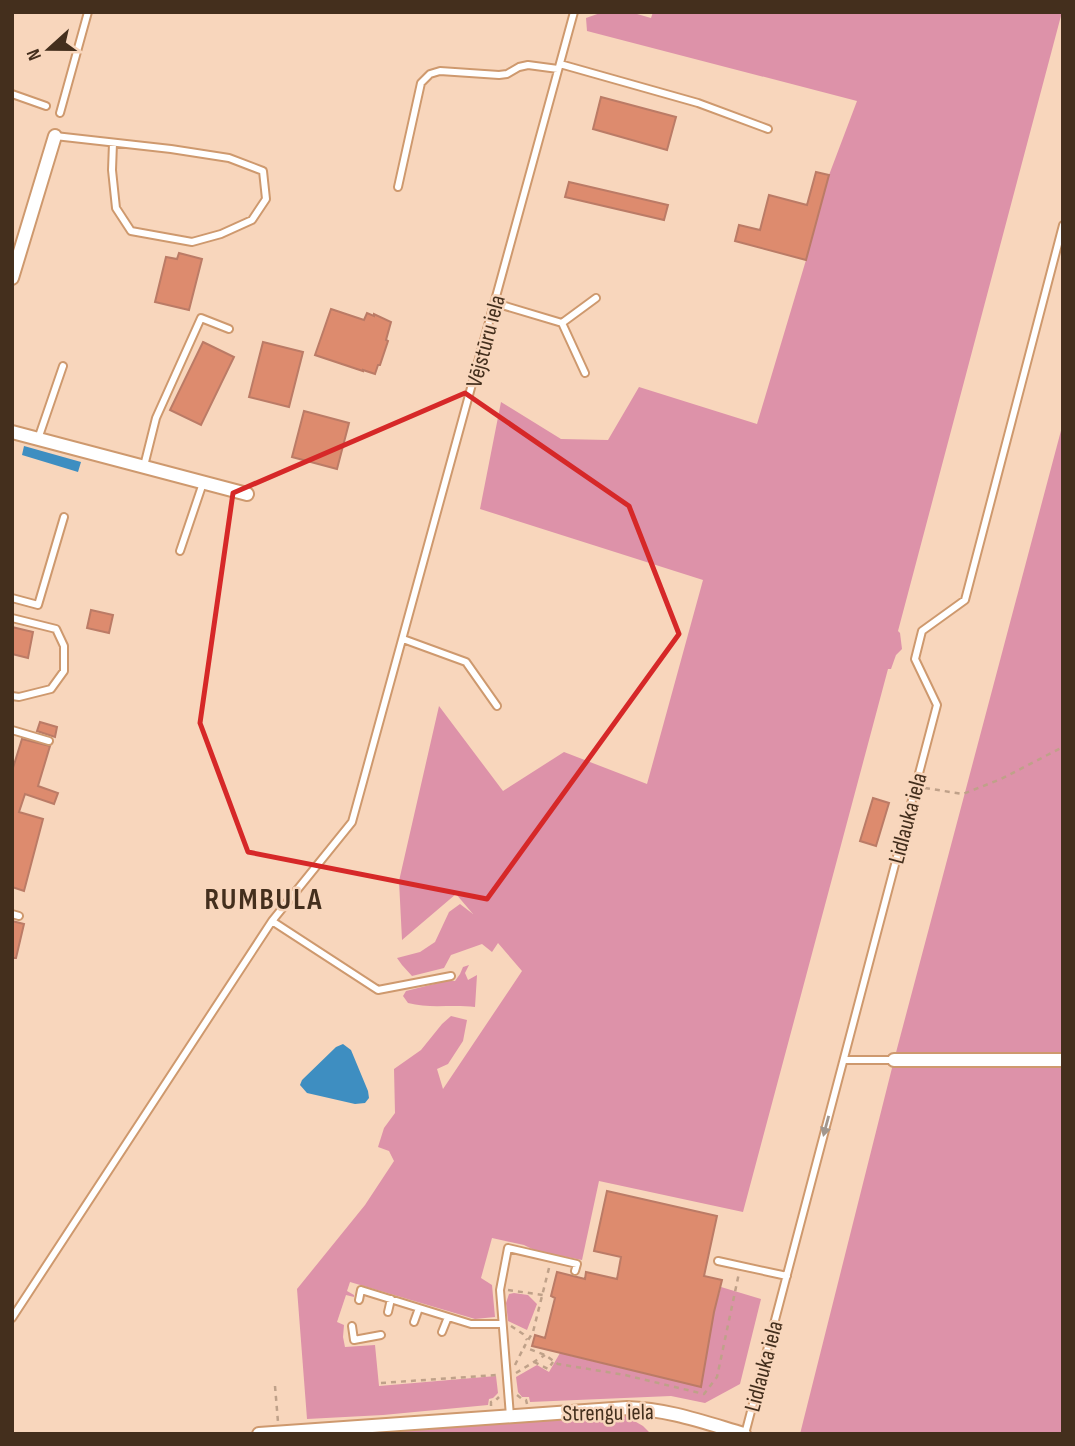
<svg xmlns="http://www.w3.org/2000/svg" width="1075" height="1446" viewBox="0 0 1075 1446" font-family="'Sofia Sans Condensed',sans-serif">
<style>
.green{fill:#dd92a9}
.water{fill:#3e8ec1}
.building{fill:#dd8b6e;stroke:#bb7b66;stroke-width:2}
.lines{fill:none;stroke-linecap:round;stroke-linejoin:round}
.service-casing{stroke:#ce996e;stroke-width:10}
.minor-casing{stroke:#ce996e;stroke-width:16}
.path{stroke:#bfa189;stroke-width:2.5;stroke-dasharray:5 5;stroke-linecap:butt}
.service{stroke:#fff;stroke-width:6}
.minor{stroke:#fff;stroke-width:12}
.oneway{fill:#a2978e}
.marked{fill:none;stroke:#d62828;stroke-width:5;stroke-linejoin:round}
.labels{text-anchor:middle;stroke-width:5;stroke-linejoin:round;paint-order:stroke}
.street-label{font-size:23px;fill:#442f1d;stroke:#f8d6bc}
.district-label{font-size:30px;font-weight:bold;letter-spacing:2px;fill:#442f1d;stroke:#f8d6bc}
</style>
<rect width="100%" height="100%" fill="#f8d6bc"/>
<path class="green" d="M 603,12 L 630,12 L 651,18 L 653,12 L 1062,12 L 898,631 L 900,633 L 902,649 L 896,655 L 891,669 L 888,669 L 743,1212 L 599,1181 L 582,1260 L 536,1251 L 524,1245 L 492,1238 L 481,1278 L 492,1285 L 495,1317 L 475,1319 L 350,1282 L 347,1291 L 354,1295 L 354,1297 L 346,1295 L 337,1322 L 344,1325 L 343,1337 L 345,1347 L 375,1345 L 379,1386 L 496,1376 L 498,1393 L 493,1398 L 489,1399 L 488,1405 L 383,1415 L 307,1419 L 297,1289 L 365,1205 L 394,1161 L 389,1151 L 378,1147 L 384,1128 L 395,1113 L 394,1069 L 421,1050 L 442,1024 L 451,1016 L 467,1020 L 463,1041 L 448,1064 L 437,1069 L 443,1089 L 522,971 L 498,943 L 492,952 L 482,944 L 451,955 L 444,968 L 412,976 L 402,965 L 397,958 L 420,952 L 435,942 L 449,912 L 460,904 L 473,914 L 456,894 L 402,940 L 399,881 L 439,706 L 503,791 L 564,752 L 647,784 L 703,580 L 480,509 L 501,402 L 561,439 L 608,440 L 639,387 L 757,424 L 806,260 L 829,175 L 857,101 L 587,31 L 586,18 Z
M 1063,423 L 1063,1434 L 800,1434 L 894,1060 Z
M 469,965 L 465,973 L 468,980 L 477,975 L 475,1007 C 452,1004 430,1009 408,1003 L 403,996 L 406,991 L 446,981 L 455,981 L 460,974 L 463,967 Z
M 721,1287 L 761,1299 L 740,1384 L 705,1403 L 671,1396 L 530,1402 L 529,1397 L 522,1397 L 518,1392 L 516,1377 L 537,1365 L 549,1372 L 560,1353 L 561,1347 L 571,1356 L 701,1387 L 714,1312 Z
M 514,1293 L 528,1295 L 537,1304 L 527,1330 L 508,1321 L 506,1303 L 509,1294 Z
M 624,1415 L 643,1426 L 651,1434 L 365,1434 Z"/>
<path class="water" d="M 24,446 L 81,462 L 78,472 L 22,455 Z
M 343,1044 L 351,1050 L 368,1091 L 369,1098 L 365,1103 L 355,1104 L 307,1093 L 300,1085 L 302,1080 L 336,1047 Z"/>
<path class="building" d="M 601,97 L 676,117 L 667,150 L 593,129 Z
M 816,172 L 829,175 L 806,260 L 735,241 L 739,225 L 760,230 L 769,195 L 807,205 Z
M 569,182 L 668,205 L 664,220 L 565,197 Z
M 179,253 L 202,259 L 189,310 L 155,302 L 166,257 L 177,259 Z
M 331,309 L 364,320 L 367,313 L 374,316 L 374,314 L 391,322 L 386,340 L 388,341 L 380,365 L 378,365 L 375,374 L 363,370 L 363,371 L 315,355 Z
M 203,342 L 234,357 L 201,425 L 170,410 Z
M 263,342 L 303,352 L 289,407 L 249,397 Z
M 304,411 L 349,423 L 337,469 L 292,457 Z
M 91,610 L 113,615 L 109,633 L 87,628 Z
M 12,627 L 33,632 L 28,658 L 12,654 Z
M 40,722 L 57,727 L 55,737 L 37,731 Z
M 22,739 L 50,746 L 38,786 L 58,793 L 54,804 L 25,794 L 19,812 L 43,819 L 24,891 L 12,887 L 12,771 Z
M 873,798 L 889,803 L 876,846 L 860,841 Z
M 12,921 L 24,924 L 16,958 L 12,958 Z
M 607,1191 L 717,1216 L 704,1276 L 722,1280 L 714,1312 L 701,1387 L 532,1346 L 535,1335 L 545,1338 L 555,1298 L 551,1296 L 557,1272 L 585,1279 L 586,1272 L 617,1279 L 621,1257 L 594,1251 Z"/>
<g class="lines">
<defs>
<path id="service" d="M 560,64 L 698,103 L 768,129
M 12,94 L 46,106
M 60,113 L 88,12
M 55,136 L 171,149 L 229,158 L 263,171 L 266,199 L 252,220 L 221,234 L 192,242 L 131,231 L 116,208 L 112,170 L 113,143
M 398,187 L 421,83 L 430,74 L 440,71 L 499,75 L 507,74 L 519,67 L 528,65 L 558,69
M 495,303 L 562,323 L 585,373
M 562,323 L 596,298
M 38,439 L 63,366
M 144,466 L 156,418 L 201,318 L 229,329
M 180,551 L 203,483
M 12,598 L 38,605 L 64,517
M 12,618 L 56,629 L 64,646 L 64,671 L 51,689 L 19,697 L 12,696
M 403,639 L 466,662 L 497,706
M 12,730 L 49,741
M 12,914 L 19,916
M 272,921 L 378,990 L 451,976
M 844,1060 L 894,1060
M 718,1261 L 787,1276
M 359,1300 L 361,1290 L 471,1324 L 501,1324
M 388,1312 L 391,1299
M 12,1318 L 272,921 L 352,822 L 574,12
M 414,1322 L 419,1308
M 352,1326 L 354,1340 L 381,1335
M 442,1332 L 448,1317
M 510,1416 L 500,1290 L 508,1248 L 577,1264 L 575,1271
M 745,1434 L 937,705 L 915,659 L 922,631 L 965,600 L 1063,225"/>
<path id="minor" d="M 12,278 L 55,136
M 12,432 L 247,494
M 894,1060 L 1063,1060
M 259,1434 L 627,1408 C 668,1409 706,1423 744,1434"/>
</defs>
<use href="#service" class="service-casing"/>
<use href="#minor" class="minor-casing"/>
<path class="path" d="M 925,788 L 963,794 L 1001,779 L 1063,747
M 549,1268 L 533,1332 L 524,1347 L 545,1355 L 558,1364 L 625,1375 L 704,1394 L 717,1377 L 739,1273
M 508,1290 L 543,1295
M 511,1326 L 523,1334 L 527,1340
M 534,1362 L 548,1369 L 553,1362
M 515,1365 L 523,1349
M 516,1373 L 545,1355
M 381,1383 L 497,1375
M 275,1386 L 278,1422
M 517,1395 L 522,1399 L 526,1400 L 527,1404
M 491,1406 L 491,1402 L 495,1401 L 499,1397"/>
<use href="#service" class="service"/>
<use href="#minor" class="minor"/>
</g>
<defs><path id="oneway-solid" d="M-6-.8H1V-3.2L6.5 0L1 3.2V.8H-6Z" transform="scale(1.75)"/></defs>
<use class="oneway" href="#oneway-solid" transform="translate(826 1126) rotate(105)"/>
<path class="marked" d="M 465,393 L 629,506 L 679,634 L 487,899 L 248,852 L 200,723 L 233,493 Z"/>
<g class="labels">
<g class="street-label">
<text transform="translate(485 341) rotate(-75)" y="8">Vējstūru iela</text>
<text transform="translate(907 818) rotate(-75)" y="8">Lidlauka iela</text>
<text transform="translate(763 1366) rotate(-75)" y="8">Lidlauka iela</text>
<text transform="translate(608 1412) rotate(-1)" y="8">Strengu iela</text>
</g>
<g class="district-label">
<text x="264" y="909">RUMBULA</text>
</g>
</g>
<rect width="1075" height="1446" fill="none" stroke="#442f1d" stroke-width="28"/>
<g transform="translate(49 49) rotate(249)" stroke="#f8d6bc" stroke-width="5" paint-order="stroke">
<path d="M0-5L12 26L0 18L-12 26Z" fill="#442f1d"/>
<text y="-10" font-size="19" font-weight="bold" text-anchor="middle" fill="#442f1d">N</text>
</g>
</svg>
